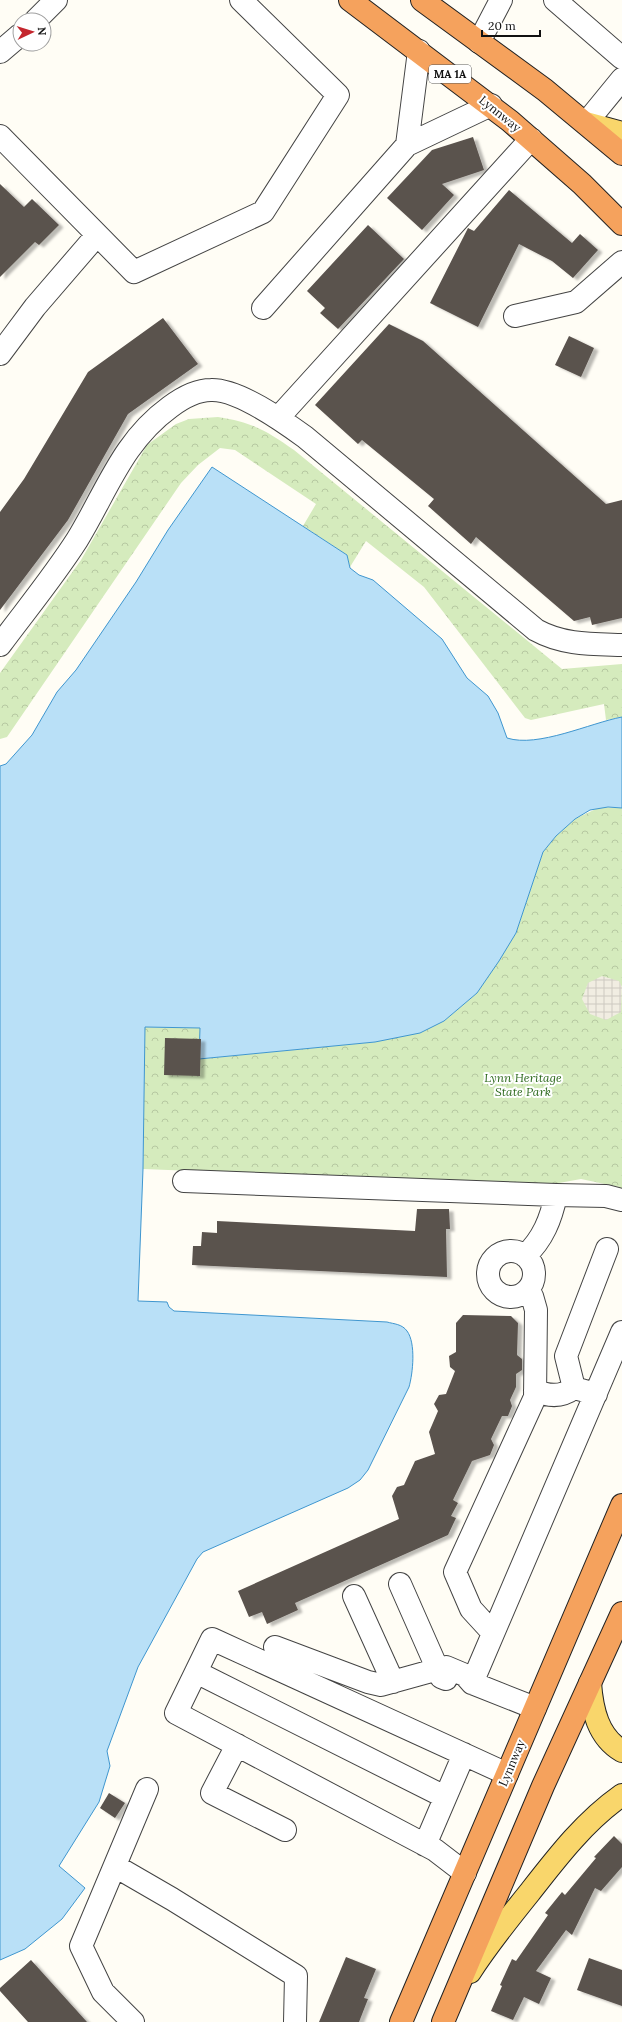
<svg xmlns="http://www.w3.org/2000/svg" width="622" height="2022" viewBox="0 0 622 2022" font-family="Lora,serif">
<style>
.park{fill:url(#park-crowns)}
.plaza{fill:url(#plaza-grid)}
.water{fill:#b9e0f7;stroke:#3f96cf}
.building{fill:#5a524d;filter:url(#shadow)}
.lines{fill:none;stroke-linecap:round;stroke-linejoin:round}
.minor-casing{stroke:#444;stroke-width:24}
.major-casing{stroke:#222;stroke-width:24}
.highway-casing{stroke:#222;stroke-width:24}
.minor{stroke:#fff;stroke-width:22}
.major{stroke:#f9d66b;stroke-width:22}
.highway{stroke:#f5a25d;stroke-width:22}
.labels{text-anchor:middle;stroke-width:4;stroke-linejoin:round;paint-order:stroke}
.shield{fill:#fff;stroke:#585858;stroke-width:1}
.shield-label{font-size:11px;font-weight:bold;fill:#111}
.street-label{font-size:12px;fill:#111;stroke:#fff}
.park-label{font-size:12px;font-style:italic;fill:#2f6b1f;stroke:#fff}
</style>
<defs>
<pattern id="park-crowns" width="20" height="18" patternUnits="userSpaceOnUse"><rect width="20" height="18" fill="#d5ebbd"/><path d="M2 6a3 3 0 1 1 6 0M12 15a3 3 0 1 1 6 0" fill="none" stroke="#b6c8a1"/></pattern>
<pattern id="plaza-grid" width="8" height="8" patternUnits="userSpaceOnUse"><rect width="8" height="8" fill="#f1ede2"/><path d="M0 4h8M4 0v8" fill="none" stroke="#cecac1"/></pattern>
<filter id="shadow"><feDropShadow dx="4.5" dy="2.5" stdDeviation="1" flood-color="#0004"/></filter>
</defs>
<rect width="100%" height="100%" fill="#fffdf5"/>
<path class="park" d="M 218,417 C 252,422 267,431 294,450 L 562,669 L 622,664 L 622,717 L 606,720 L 604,704 L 531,720 L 525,718 L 424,587 L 366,541 L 350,567 L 347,555 L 303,526 L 316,504 L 235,450 L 220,448 L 198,465 L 181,483 L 7,737 L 0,739 L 0,673 L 81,560 L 147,445 L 176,424 L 189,419 Z
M 600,807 L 622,808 L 622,1209 L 617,1206 L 619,1187 L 581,1179 L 559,1183 L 521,1184 L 143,1169 L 145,1027 L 200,1028 L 200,1059 L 375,1042 L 444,1021 L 477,993 L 516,933 L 543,852 L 556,836 L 575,819 Z"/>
<path class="plaza" d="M 602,976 L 619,981 L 622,987 L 621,1012 L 606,1020 L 590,1014 L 582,999 L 588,983 Z"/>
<path class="water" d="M 212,467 L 347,555 L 350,568 L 359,575 L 373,580 L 442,639 L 467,678 L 488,696 L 498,713 L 507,738 C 538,748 590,723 622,717 L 622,808 L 608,807 L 590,810 L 575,819 L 556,836 L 543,852 L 516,933 L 499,961 L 477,993 L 444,1021 L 420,1033 L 375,1042 L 199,1059 L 200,1028 L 145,1027 L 143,1169 L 138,1301 L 167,1302 L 169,1307 L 174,1311 L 387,1322 C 394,1324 402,1324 407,1331 C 416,1343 413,1373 409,1387 L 368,1470 L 360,1480 L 348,1488 L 203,1552 L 197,1559 L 138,1667 L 107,1751 L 110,1766 L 99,1802 L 59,1866 L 85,1888 L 62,1919 L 25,1949 L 0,1960 L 0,766 L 6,764 L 32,735 L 57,692 L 76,670 L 136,582 L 168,530 Z"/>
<path class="building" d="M 473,137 L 484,170 L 442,184 L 454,195 L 422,230 L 387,198 L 432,150 Z
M 0,184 L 24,207 L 32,199 L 59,225 L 39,245 L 35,242 L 0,277 Z
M 509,190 L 572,243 L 580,234 L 598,250 L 573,278 L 552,261 L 519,244 L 478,327 L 430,303 L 468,228 L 474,231 Z
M 368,225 L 404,259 L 338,329 L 320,313 L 325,308 L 307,291 Z
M 163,318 L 198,364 L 128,414 L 68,520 L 0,610 L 0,512 L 24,479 L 88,372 Z
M 389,324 L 423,341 L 606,504 L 622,500 L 622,618 L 592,625 L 590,617 L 574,621 L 476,537 L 471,544 L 428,506 L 434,499 L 362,440 L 358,444 L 315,405 Z
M 569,336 L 594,348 L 581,377 L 555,365 Z
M 165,1038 L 201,1039 L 200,1076 L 164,1075 Z
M 417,1209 L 449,1209 L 450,1229 L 446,1229 L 447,1277 L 192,1265 L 193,1246 L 201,1246 L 202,1232 L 217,1233 L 217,1221 L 415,1231 Z
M 463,1315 L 511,1316 L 518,1323 L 517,1355 L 522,1359 L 522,1370 L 516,1374 L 516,1387 L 510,1400 L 512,1406 L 508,1416 L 502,1416 L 491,1439 L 494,1445 L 490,1455 L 472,1461 L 453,1500 L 458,1503 L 451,1516 L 456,1518 L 448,1535 L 295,1603 L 298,1610 L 267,1624 L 262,1612 L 249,1617 L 238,1591 L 399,1519 L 392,1496 L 397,1487 L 404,1485 L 415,1461 L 435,1454 L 429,1432 L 438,1411 L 434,1404 L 439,1395 L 446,1394 L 455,1371 L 450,1367 L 449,1356 L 456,1352 L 456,1323 Z
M 109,1793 L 125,1803 L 115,1818 L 100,1808 Z
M 614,1836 L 622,1844 L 622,1867 L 601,1891 L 595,1888 L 572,1935 L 566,1930 L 536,1971 L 551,1978 L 539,2004 L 524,1997 L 513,2020 L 491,2011 L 502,1986 L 500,1985 L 512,1959 L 516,1961 L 548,1915 L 545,1913 L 562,1892 L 565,1895 L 596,1858 L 594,1857 Z
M 346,1957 L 376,1969 L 364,1998 L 368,1999 L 359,2022 L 319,2022 Z
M 589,1958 L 622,1970 L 622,2006 L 577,1990 Z
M 31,1960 L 87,2022 L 28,2022 L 0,1991 L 0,1988 Z"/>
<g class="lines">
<defs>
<path id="minor" d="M 555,0 L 622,58
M 36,20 L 56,0
M 479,42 L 501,0
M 0,52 L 20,35
M 586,123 L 622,79
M 0,136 L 134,272 L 263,212 L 338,95 L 241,0
M 407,145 L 419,51
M 263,308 L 407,145 L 491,105
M 515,316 L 576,302 L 622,262
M 0,354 L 35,307 L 97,235
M 278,418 L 531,139
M 0,645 C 26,610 54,576 77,540 C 107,491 122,442 170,407 C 182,398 196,390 211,390 C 238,389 283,421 305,437 L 536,630 C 563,645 592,644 622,645
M 184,1181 L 556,1195 L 606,1196 L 622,1200
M488 1274a23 23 0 1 1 46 0a23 23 0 1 1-46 0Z
M 525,1256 C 543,1239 551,1219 556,1195
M 535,1390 C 549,1397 562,1397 574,1388
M 596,1394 L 574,1388 L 566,1356 L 607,1249
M 400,1584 L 441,1677 L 446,1679
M 354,1596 L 393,1682
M 493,1633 L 471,1609 L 455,1572 L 535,1397 L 536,1310 L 532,1296 L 527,1292
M 275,1647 L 368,1682 L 381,1685 L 446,1667 L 465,1675 L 472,1683
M 196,1672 L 445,1797
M 535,1708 L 472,1683 L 622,1332
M 237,1745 L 212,1793 L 285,1830
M 425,1845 L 464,1754
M 115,1866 L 172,1899 L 296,1976 L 295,2022
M 465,1873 L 435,1850 L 176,1713 L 212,1639 L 507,1774
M 133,2022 L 103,1992 L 81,1946 L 147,1789"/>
<path id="major" d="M 586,123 L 622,133
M 590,1683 C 592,1710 598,1737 622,1751
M 470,1972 C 488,1944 509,1918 530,1892 C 558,1856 585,1821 622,1795"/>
<path id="highway" d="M 350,0 L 510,121 L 582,184 L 622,224
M 422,0 L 545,90 L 622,154
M 401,2022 L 622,1505
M 443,2022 L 543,1786 L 622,1613"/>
</defs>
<use href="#minor" class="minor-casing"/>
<use href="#major" class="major-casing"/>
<use href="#highway" class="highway-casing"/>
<use href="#minor" class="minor"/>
<use href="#major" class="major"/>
<use href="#highway" class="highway"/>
</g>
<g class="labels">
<rect class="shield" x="429" y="65" width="42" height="18" rx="3"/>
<g class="shield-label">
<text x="450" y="78">MA 1A</text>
</g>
<g class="street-label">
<text transform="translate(500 114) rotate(39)" y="4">Lynnway</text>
<text transform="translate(512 1763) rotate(-67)" y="4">Lynnway</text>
</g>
<g class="park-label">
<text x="523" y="1082">Lynn Heritage<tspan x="523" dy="14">State Park</tspan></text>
</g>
</g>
<g transform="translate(32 32) rotate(86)"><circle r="19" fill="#ffffff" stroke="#a0a0a0"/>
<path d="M0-3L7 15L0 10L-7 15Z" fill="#c4262e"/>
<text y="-6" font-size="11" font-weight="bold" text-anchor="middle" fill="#111111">N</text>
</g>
<path d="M482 30v6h58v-6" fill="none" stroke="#111111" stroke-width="2"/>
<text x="488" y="30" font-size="12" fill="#111111" stroke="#ffffff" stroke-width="3" paint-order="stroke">20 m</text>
</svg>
